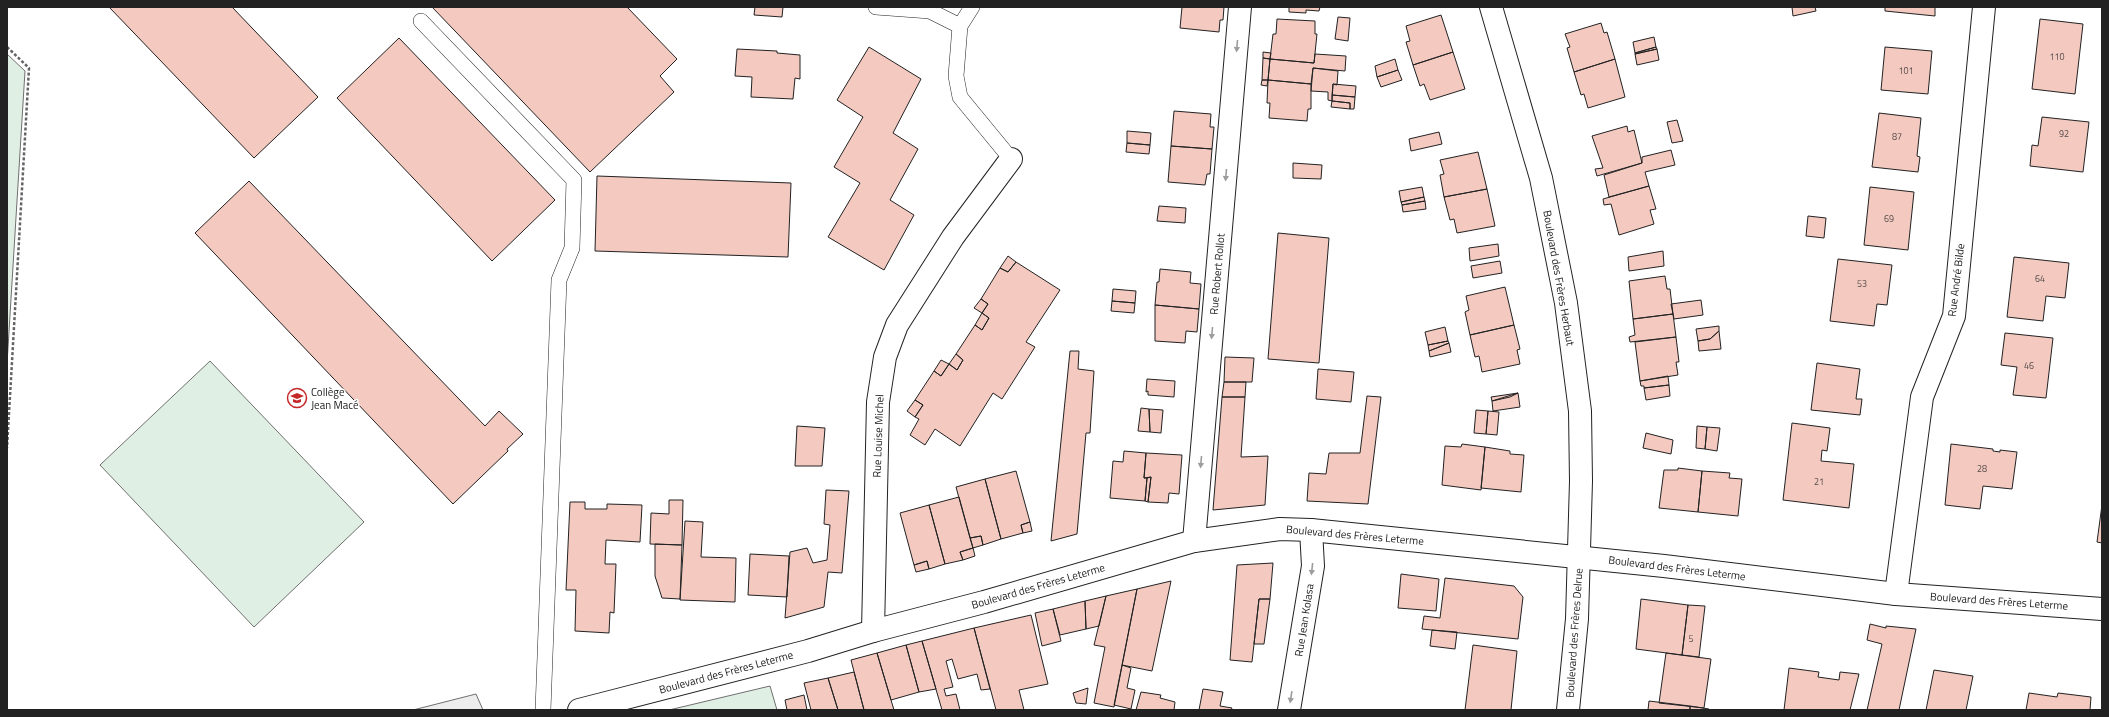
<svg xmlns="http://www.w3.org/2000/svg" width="2109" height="717" viewBox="0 0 2109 717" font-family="'Titillium Web',sans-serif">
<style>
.green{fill:#e0efe3;stroke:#6f6f6f}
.parking{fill:#ededed;stroke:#6f6f6f}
.building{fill:#f3c9c0;stroke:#222}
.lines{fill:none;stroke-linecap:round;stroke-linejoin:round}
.service-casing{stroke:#222;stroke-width:16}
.minor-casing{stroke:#222;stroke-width:24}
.tertiary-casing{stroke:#222;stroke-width:24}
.path{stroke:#646464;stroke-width:2.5;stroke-dasharray:3 2;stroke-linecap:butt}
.service{stroke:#fff;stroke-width:15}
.minor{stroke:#fff;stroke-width:22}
.tertiary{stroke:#fff;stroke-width:22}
.oneway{fill:#9c9c9c}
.labels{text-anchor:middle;stroke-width:3;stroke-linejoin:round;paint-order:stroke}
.number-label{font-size:9px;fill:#564c4a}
.street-label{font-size:11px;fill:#222;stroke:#fff}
.poi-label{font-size:11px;fill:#222;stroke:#fff;text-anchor:start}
</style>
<rect width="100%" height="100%" fill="#fff"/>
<path class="green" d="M 7,54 L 25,71 L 7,364 Z
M 210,361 L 364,522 L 254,627 L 100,465 Z
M 770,686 L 777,710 L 669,710 Z"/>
<path class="parking" d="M 476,694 L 483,710 L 413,710 Z"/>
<path class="building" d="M 109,7 L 232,7 L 318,97 L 254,158 Z
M 432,7 L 627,7 L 677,59 L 660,76 L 674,92 L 590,172 Z
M 755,7 L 783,7 L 782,17 L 754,15 Z
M 1182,7 L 1224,7 L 1223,20 L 1220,20 L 1219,32 L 1180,28 Z
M 1289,7 L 1320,7 L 1319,11 L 1306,10 L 1306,13 L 1289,12 Z
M 1792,7 L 1815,7 L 1816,11 L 1793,16 Z
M 1885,7 L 1935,7 L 1935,16 L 1885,11 Z
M 1441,15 L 1453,52 L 1413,65 L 1406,42 L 1410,41 L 1406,26 Z
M 1338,17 L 1350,18 L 1348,41 L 1335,39 Z
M 1277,19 L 1315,21 L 1315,34 L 1317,34 L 1314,63 L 1270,59 L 1273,34 L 1276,34 Z
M 2040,19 L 2083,24 L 2075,94 L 2032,89 Z
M 1601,23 L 1604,33 L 1607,32 L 1615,59 L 1574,72 L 1567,48 L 1570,47 L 1565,34 Z
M 1654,37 L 1656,47 L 1635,53 L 1633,42 Z
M 399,38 L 555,200 L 492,261 L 337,98 Z
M 869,47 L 921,79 L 893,133 L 918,149 L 890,200 L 914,215 L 884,270 L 828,237 L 860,183 L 834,167 L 863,117 L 837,100 Z
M 1656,47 L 1657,49 L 1635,54 L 1635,53 Z
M 1885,47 L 1932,51 L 1928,94 L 1881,90 Z
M 737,49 L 777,51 L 777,53 L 800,55 L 800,79 L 795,78 L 793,99 L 751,97 L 752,77 L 735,76 Z
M 1657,49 L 1659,60 L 1637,65 L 1635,54 Z
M 1263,52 L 1271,53 L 1270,59 L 1263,58 Z
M 1453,52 L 1465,89 L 1430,100 L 1424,84 L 1420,86 L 1413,65 Z
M 1315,54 L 1346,56 L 1345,71 L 1313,68 L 1311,84 L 1268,80 L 1270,59 L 1314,63 Z
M 1263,58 L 1270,59 L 1268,80 L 1262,80 Z
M 1395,59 L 1398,70 L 1377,77 L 1375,66 Z
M 1615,59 L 1625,97 L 1588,108 L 1584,94 L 1581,95 L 1574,72 Z
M 1313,68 L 1338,71 L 1337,85 L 1333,84 L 1332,101 L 1328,100 L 1328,92 L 1311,91 Z
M 1398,70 L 1402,80 L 1381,87 L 1377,77 Z
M 1262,80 L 1268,80 L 1267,86 L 1261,85 Z
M 1268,80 L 1311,84 L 1311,109 L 1308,109 L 1307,121 L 1269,118 L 1270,103 L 1267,103 Z
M 1333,84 L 1356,86 L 1355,97 L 1332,95 Z
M 1332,95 L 1355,97 L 1354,109 L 1350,109 L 1350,103 L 1332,101 Z
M 1332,101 L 1350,103 L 1350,109 L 1331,107 Z
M 1174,111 L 1211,114 L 1210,127 L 1214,127 L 1212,149 L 1171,146 Z
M 1879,113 L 1921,118 L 1917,156 L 1920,157 L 1918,172 L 1872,167 Z
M 2042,117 L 2089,122 L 2083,172 L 2030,166 L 2032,145 L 2038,146 Z
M 1677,120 L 1683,141 L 1672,143 L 1667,122 Z
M 1627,126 L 1628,132 L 1634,130 L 1642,163 L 1597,176 L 1595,169 L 1603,168 L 1592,136 Z
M 1127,131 L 1151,133 L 1150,145 L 1127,143 Z
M 1439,132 L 1442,144 L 1411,151 L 1409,139 Z
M 1127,143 L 1150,145 L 1149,154 L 1126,152 Z
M 1171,146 L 1212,149 L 1210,174 L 1207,174 L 1205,185 L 1168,182 Z
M 1671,150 L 1675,165 L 1645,172 L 1649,186 L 1609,197 L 1604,175 L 1642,163 L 1642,157 Z
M 1478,152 L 1487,189 L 1444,197 L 1440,175 L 1444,174 L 1440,160 Z
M 1293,163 L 1322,165 L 1321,179 L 1293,178 Z
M 597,176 L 791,183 L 788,257 L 595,251 Z
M 249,181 L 485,426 L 499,411 L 523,434 L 507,449 L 508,451 L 453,504 L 195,233 Z
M 1649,186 L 1656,209 L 1650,210 L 1654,224 L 1619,235 L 1611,204 L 1604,205 L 1603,199 Z
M 1422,187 L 1424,197 L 1401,202 L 1399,191 Z
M 1870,187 L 1914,192 L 1908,250 L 1864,245 Z
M 1487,189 L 1495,226 L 1457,233 L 1454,219 L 1450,220 L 1444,197 Z
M 1424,197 L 1425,201 L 1402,205 L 1401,202 Z
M 1425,201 L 1426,209 L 1403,212 L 1402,205 Z
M 1159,206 L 1186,208 L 1185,223 L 1157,221 Z
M 1808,216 L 1826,218 L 1824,238 L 1806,236 Z
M 1278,233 L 1329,238 L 1319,363 L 1268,359 Z
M 1498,244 L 1499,256 L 1470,261 L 1469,248 Z
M 1663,251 L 1664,266 L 1629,271 L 1628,257 Z
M 1008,256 L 1016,262 L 1008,272 L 1000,268 Z
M 2014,257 L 2069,263 L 2065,298 L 2046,296 L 2043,321 L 2007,317 Z
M 1838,259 L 1892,265 L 1887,305 L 1877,304 L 1874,326 L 1830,321 Z
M 1500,261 L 1502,273 L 1473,278 L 1471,266 Z
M 1016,262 L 1060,290 L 1026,342 L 1035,347 L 1002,399 L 993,393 L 960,446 L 935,429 L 925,445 L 910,435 L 919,419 L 915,417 L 923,405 L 915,400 L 934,371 L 941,376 L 949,364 L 957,370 L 963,360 L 956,354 L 975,325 L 982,330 L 989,318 L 982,313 L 988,304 L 981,299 L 1000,268 L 1008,272 Z
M 1160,269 L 1191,272 L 1190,283 L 1201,284 L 1199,309 L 1155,305 L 1157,282 L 1159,282 Z
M 1665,276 L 1667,289 L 1670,289 L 1673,314 L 1633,319 L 1629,281 Z
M 1505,287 L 1514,325 L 1470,335 L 1465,312 L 1469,310 L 1466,296 Z
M 1113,289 L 1136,291 L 1135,303 L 1112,301 Z
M 981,299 L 988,304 L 982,313 L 974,308 Z
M 1701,300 L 1703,315 L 1674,319 L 1671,304 Z
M 1112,301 L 1135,303 L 1134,313 L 1111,311 Z
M 1155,305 L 1199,309 L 1197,332 L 1186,331 L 1185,343 L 1155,341 Z
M 982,313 L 989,318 L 982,330 L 975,325 Z
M 1673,314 L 1676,337 L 1630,342 L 1629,337 L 1635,335 L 1633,319 Z
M 1514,325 L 1520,349 L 1517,350 L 1520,364 L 1482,372 L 1479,356 L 1475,357 L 1470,335 Z
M 1719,326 L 1719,331 L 1710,339 L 1698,341 L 1696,329 Z
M 1445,327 L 1448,341 L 1428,345 L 1425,332 Z
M 1719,331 L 1721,349 L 1699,351 L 1698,341 L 1710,339 Z
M 2005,333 L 2053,338 L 2046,398 L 2013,395 L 2017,367 L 2001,365 Z
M 1676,337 L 1679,362 L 1676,362 L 1678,375 L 1640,381 L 1635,342 Z
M 1448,341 L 1449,343 L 1429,351 L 1428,345 Z
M 1449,343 L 1451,352 L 1430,357 L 1429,351 Z
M 1070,351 L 1079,351 L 1078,369 L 1094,371 L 1090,433 L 1086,433 L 1077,534 L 1051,541 Z
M 956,354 L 963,360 L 957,370 L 949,364 Z
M 1225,357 L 1254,358 L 1252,382 L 1224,382 Z
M 941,360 L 949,364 L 941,376 L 934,371 Z
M 1817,363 L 1860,369 L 1856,399 L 1862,399 L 1860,415 L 1811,410 Z
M 1318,369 L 1354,372 L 1351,402 L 1316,399 Z
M 1668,376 L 1669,385 L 1644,388 L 1644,386 L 1641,386 L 1640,381 Z
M 1147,379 L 1175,381 L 1174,397 L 1148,395 L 1148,391 L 1146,392 Z
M 1224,382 L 1246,382 L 1245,397 L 1222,397 Z
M 1669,385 L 1670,396 L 1646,400 L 1644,388 Z
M 1518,393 L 1510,397 L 1492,401 L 1491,397 Z
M 1518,393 L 1520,407 L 1493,411 L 1492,401 Z
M 1367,396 L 1381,397 L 1368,504 L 1307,501 L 1309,473 L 1326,474 L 1329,453 L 1360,453 Z
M 1222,397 L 1245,397 L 1241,457 L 1268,456 L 1265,505 L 1213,510 Z
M 915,400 L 923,405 L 915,417 L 907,411 Z
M 1141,408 L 1149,409 L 1150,432 L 1138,431 Z
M 1149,409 L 1163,410 L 1161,433 L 1150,432 Z
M 1476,410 L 1488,411 L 1486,434 L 1474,433 Z
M 1488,411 L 1499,412 L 1497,435 L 1486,434 Z
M 1792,423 L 1830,428 L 1827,451 L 1822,450 L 1821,461 L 1854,464 L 1849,508 L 1783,500 Z
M 797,426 L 825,428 L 822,466 L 795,466 Z
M 1697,426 L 1707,427 L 1705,449 L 1696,448 Z
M 1707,427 L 1720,428 L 1717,451 L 1705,449 Z
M 1646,433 L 1673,440 L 1671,454 L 1643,448 Z
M 1462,444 L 1485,447 L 1481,490 L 1442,485 L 1445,446 L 1461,447 Z
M 1951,444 L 1993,449 L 1993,451 L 2000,452 L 2000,450 L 2017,452 L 2012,489 L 1983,486 L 1980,509 L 1945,505 Z
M 1485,447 L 1510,451 L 1510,454 L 1524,455 L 1521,492 L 1481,488 Z
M 1124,451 L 1146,453 L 1144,478 L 1147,478 L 1145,501 L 1110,498 L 1113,461 L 1123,462 Z
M 1146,453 L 1182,455 L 1179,494 L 1169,493 L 1168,503 L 1148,502 L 1151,477 L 1144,478 Z
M 1678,468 L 1702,471 L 1698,512 L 1659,508 L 1664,470 L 1678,470 Z
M 1016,471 L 1030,522 L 1021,525 L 1023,533 L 1001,539 L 985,479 Z
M 1702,471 L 1730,473 L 1729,478 L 1742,479 L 1738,516 L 1698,512 Z
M 1151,477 L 1148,502 L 1145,501 L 1147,478 Z
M 985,479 L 1001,539 L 983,545 L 981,536 L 970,538 L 956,487 Z
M 826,490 L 849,491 L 842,573 L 828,572 L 824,607 L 785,618 L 790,552 L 807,548 L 813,563 L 827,560 L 830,525 L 824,524 Z
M 959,497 L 973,548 L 960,552 L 963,560 L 945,564 L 929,505 Z
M 669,500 L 683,500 L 682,545 L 650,544 L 651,513 L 669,514 Z
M 570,502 L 585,502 L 585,509 L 607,509 L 607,504 L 642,505 L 640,542 L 606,540 L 605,564 L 616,564 L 614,613 L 610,612 L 609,633 L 575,631 L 576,590 L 566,590 Z
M 929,505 L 945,564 L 929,569 L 927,561 L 914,565 L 900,513 Z
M 2102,505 L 2102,543 L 2097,542 Z
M 685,521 L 703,522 L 701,557 L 736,558 L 735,602 L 680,600 Z
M 1030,522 L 1032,531 L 1023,533 L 1021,525 Z
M 981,536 L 983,545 L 973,548 L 970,538 Z
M 655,544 L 682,545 L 680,599 L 662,598 L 655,576 Z
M 973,548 L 975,556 L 963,560 L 960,552 Z
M 750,554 L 789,556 L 787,597 L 748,595 Z
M 927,561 L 929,569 L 916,572 L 914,565 Z
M 1273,563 L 1270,599 L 1259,599 L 1252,662 L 1230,660 L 1237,565 Z
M 1401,574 L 1439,579 L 1436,611 L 1398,608 Z
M 1445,578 L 1514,586 L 1523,597 L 1518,639 L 1422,629 L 1424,616 L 1440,618 Z
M 1171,581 L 1152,671 L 1122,665 L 1137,589 Z
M 1137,589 L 1114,707 L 1094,703 L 1105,647 L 1094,645 L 1106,596 Z
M 1106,596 L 1099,626 L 1086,629 L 1085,601 Z
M 1259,599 L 1270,599 L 1264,644 L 1254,644 Z
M 1641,599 L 1688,605 L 1682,655 L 1636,649 Z
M 1085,601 L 1086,629 L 1060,635 L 1053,609 Z
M 1688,605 L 1705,606 L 1699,657 L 1682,655 Z
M 1053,609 L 1061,641 L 1042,646 L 1035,613 Z
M 1031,615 L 1048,684 L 1019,690 L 1024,710 L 996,710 L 974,628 Z
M 1870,624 L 1886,628 L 1886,626 L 1916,629 L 1899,710 L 1867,710 L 1882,644 L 1867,640 Z
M 974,628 L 990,689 L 981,690 L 977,674 L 958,679 L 952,659 L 946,661 L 953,687 L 944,689 L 946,696 L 956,694 L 960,710 L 942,710 L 922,641 Z
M 1432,630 L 1457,632 L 1455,649 L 1430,646 Z
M 922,641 L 936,689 L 919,692 L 906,645 Z
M 906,645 L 919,692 L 891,700 L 877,653 Z
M 1473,645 L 1517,651 L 1511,710 L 1465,710 Z
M 877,653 L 891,700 L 894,710 L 864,710 L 851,660 Z
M 1666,653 L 1711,659 L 1704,708 L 1659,703 Z
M 1122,665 L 1131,668 L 1127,688 L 1135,690 L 1131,709 L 1114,705 Z
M 1789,668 L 1819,672 L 1818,677 L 1839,680 L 1840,672 L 1859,674 L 1850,710 L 1784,710 Z
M 1934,670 L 1973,676 L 1966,710 L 1926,710 Z
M 854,672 L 864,710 L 838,710 L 828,678 Z
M 828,678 L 838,710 L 811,710 L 804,683 Z
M 1088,688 L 1086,704 L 1076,703 L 1073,693 Z
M 1203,689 L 1223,692 L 1220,706 L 1232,708 L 1231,710 L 1199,710 Z
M 1141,692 L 1161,695 L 1160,698 L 1175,702 L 1174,710 L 1136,710 Z
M 2029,693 L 2057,697 L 2058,693 L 2091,697 L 2090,710 L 2026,710 Z
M 804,695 L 807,710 L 787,710 L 785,700 Z
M 1649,701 L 1690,706 L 1690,710 L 1648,710 Z
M 1690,706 L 1709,709 L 1709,710 L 1690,710 Z"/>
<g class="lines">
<defs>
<path id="service" d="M 876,7 L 930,11 L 960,26
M 972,7 L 960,26 L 956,76 L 960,97 L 1011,159
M 421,21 L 574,180 L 572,248 L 559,280 L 543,710"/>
<path id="minor" d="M 1491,7 L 1541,178 L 1566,303 L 1580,411 L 1581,481 L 1577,619 L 1568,710
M 1194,541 L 1240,7
M 1896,594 L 1922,397 L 1954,316 L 1984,7
M 873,631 L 878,402 L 885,357 L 897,325 L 953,237 L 1011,159
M 1289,710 L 1313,566 L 1311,530"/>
<path id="tertiary" d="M 579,710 L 808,651 L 873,631 L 984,602 L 1194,541 L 1280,529 L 1311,530 L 1664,566 L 1896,594 L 2102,609"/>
</defs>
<use href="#service" class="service-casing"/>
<use href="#minor" class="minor-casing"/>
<use href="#tertiary" class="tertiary-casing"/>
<path class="path" d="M 7,47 L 29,68 L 7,448"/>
<use href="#service" class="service"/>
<use href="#minor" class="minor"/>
<use href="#tertiary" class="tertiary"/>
</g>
<defs><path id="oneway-solid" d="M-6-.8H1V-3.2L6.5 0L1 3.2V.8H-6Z"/></defs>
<g class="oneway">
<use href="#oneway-solid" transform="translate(1237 46) rotate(95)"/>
<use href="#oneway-solid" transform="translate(1226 175) rotate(95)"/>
<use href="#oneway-solid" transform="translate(1212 333) rotate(95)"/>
<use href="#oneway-solid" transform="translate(1201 462) rotate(95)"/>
<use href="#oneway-solid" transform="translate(1312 569) rotate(96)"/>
<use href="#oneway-solid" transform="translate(1291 697) rotate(99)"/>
</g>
<defs>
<symbol id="school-ring" viewBox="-11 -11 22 22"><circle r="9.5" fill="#fff" stroke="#c62828" stroke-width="1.5"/><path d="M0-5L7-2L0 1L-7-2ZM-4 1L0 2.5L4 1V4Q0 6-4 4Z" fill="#c62828"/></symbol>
</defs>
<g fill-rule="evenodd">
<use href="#school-ring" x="286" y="387" width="22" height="22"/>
</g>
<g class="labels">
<g class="number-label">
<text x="2057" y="60">110</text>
<text x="1906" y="74">101</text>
<text x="2064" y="137">92</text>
<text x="1897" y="140">87</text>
<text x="1889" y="222">69</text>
<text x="2040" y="282">64</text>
<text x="1862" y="287">53</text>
<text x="2029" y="369">46</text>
<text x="1982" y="472">28</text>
<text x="1819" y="485">21</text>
<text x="1691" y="642">5</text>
</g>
<g class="street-label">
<text transform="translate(1217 274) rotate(-85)" y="4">Rue Robert Rollot</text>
<text transform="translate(1559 278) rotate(80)" y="4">Boulevard des Frères Herbaut</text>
<text transform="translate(1956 280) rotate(-83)" y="4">Rue André Bilde</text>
<text transform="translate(878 436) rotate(-88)" y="4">Rue Louise Michel</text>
<text transform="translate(1355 535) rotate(5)" y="4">Boulevard des Frères Leterme</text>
<text transform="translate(1677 568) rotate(7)" y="4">Boulevard des Frères Leterme</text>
<text transform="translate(1038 586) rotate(-16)" y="4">Boulevard des Frères Leterme</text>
<text transform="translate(1999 601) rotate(4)" y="4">Boulevard des Frères Leterme</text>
<text transform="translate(1304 620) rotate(-81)" y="4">Rue Jean Kolasa</text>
<text transform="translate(1574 633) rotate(-86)" y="4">Boulevard des Frères Delrue</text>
<text transform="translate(726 672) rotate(-15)" y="4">Boulevard des Frères Leterme</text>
</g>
<g class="poi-label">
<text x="311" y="396">Collège<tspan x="311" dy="13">Jean Macé</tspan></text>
</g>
</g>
<rect width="2109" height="717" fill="none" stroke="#222222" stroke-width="16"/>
</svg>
